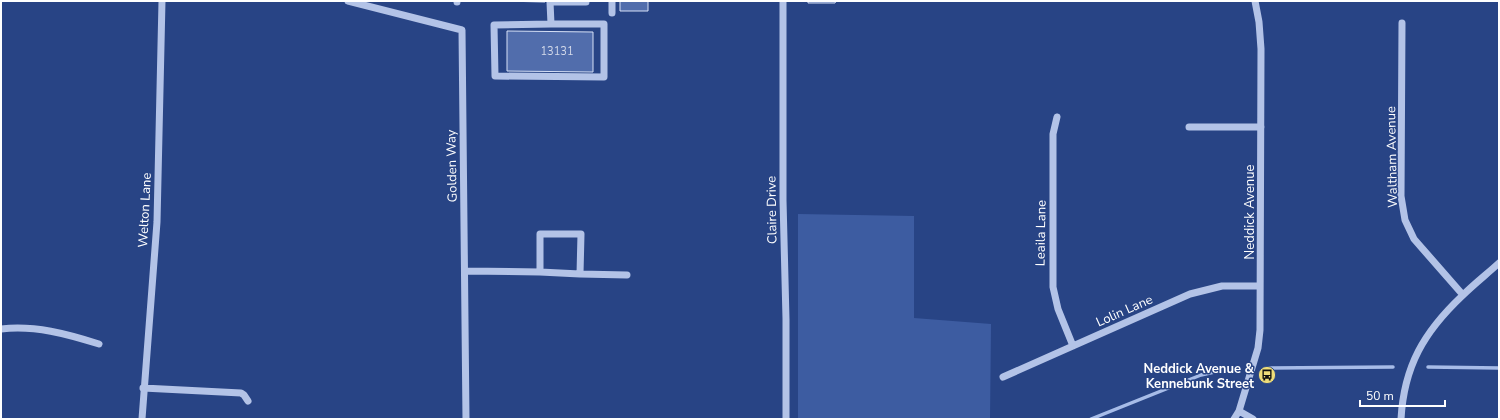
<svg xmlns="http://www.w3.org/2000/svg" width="1500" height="420" viewBox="0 0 1500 420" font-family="'Nunito Sans',sans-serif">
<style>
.green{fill:#3d5ca1}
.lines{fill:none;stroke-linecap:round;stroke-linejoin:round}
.stream{stroke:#a7bce8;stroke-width:3.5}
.building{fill:#516dac;stroke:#d6e0f6}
.minor{stroke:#b3c3e7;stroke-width:7}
.labels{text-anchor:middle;stroke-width:3;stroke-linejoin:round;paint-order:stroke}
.number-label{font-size:11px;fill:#d4daea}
.street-label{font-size:13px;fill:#fff;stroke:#284485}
.poi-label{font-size:13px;font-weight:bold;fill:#fff;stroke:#284485;text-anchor:end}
</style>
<rect width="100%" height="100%" fill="#284485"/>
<path class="green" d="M 798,214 L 914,216 L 914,318 L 991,324 L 990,419 L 798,419 Z"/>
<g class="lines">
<path class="stream" d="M 1428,367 L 1499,368
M 1269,368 L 1393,367
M 1091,419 L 1201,375 L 1219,371 L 1234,370"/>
</g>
<path class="building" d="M 502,1 L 545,1 L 545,2 Z
M 620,1 L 648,1 L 648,11 L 620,11 Z
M 808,1 L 836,1 L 835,3 L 808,3 Z
M 507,31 L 593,32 L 593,72 L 507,71 Z"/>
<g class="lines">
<path class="minor" d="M 348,1 L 462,30 L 466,419
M 550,1 L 550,2 L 586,2
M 612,1 L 612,13
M 783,1 L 783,200 L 786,319 L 786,419
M 457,2 L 457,1
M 550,2 L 551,24 L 494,25 L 495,76 L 604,77 L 604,24 L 551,24
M 1402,23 L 1401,196 L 1405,220 L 1414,239 L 1463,295
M 1057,117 L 1053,134 L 1053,287 L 1058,309 L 1073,346
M 1189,127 L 1261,127
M 465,271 L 540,272 L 540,234 L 581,234 L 580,274 L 540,272
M 580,274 L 627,275
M 1,329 C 35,325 67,334 99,344
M 1003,377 L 1190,294 L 1222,286 L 1260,286
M 143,388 L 241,393 L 244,395 L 248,401
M 1239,411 L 1253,419
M 142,419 L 157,222 L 162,1
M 1234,419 L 1239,411 L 1258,348 L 1260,330 L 1261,49 L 1259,22 L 1255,1
M 1401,419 C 1404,366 1424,332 1462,296 C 1474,284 1487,274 1499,263"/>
</g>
<defs>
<symbol id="bus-disc" viewBox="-11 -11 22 22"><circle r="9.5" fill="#efdd79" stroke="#284485"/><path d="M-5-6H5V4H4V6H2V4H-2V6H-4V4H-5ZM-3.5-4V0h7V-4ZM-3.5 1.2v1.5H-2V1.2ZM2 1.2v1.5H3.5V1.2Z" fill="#111"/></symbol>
</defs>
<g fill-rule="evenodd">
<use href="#bus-disc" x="1257" y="365" width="20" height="20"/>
</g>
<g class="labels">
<g class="number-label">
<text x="557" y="55">13131</text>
</g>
<g class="street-label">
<text transform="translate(1391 157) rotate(-91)" y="5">Waltham Avenue</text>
<text transform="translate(451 166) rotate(-91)" y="5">Golden Way</text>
<text transform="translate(144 210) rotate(-87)" y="5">Welton Lane</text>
<text transform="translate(771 210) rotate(-91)" y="5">Claire Drive</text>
<text transform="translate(1249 212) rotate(-90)" y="5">Neddick Avenue</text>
<text transform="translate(1040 233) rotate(-89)" y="5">Leaila Lane</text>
<text transform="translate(1124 310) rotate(-24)" y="5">Lolin Lane</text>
</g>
<g class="poi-label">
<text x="1254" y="373">Neddick Avenue &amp;<tspan x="1254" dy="15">Kennebunk Street</tspan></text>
</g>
</g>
<rect width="1500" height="420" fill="none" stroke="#ffffff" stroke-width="4"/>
<path d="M1360 400v6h85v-6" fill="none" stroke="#ffffff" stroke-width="2"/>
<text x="1366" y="400" font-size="12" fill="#ffffff" stroke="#284485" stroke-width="3" paint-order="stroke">50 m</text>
</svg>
